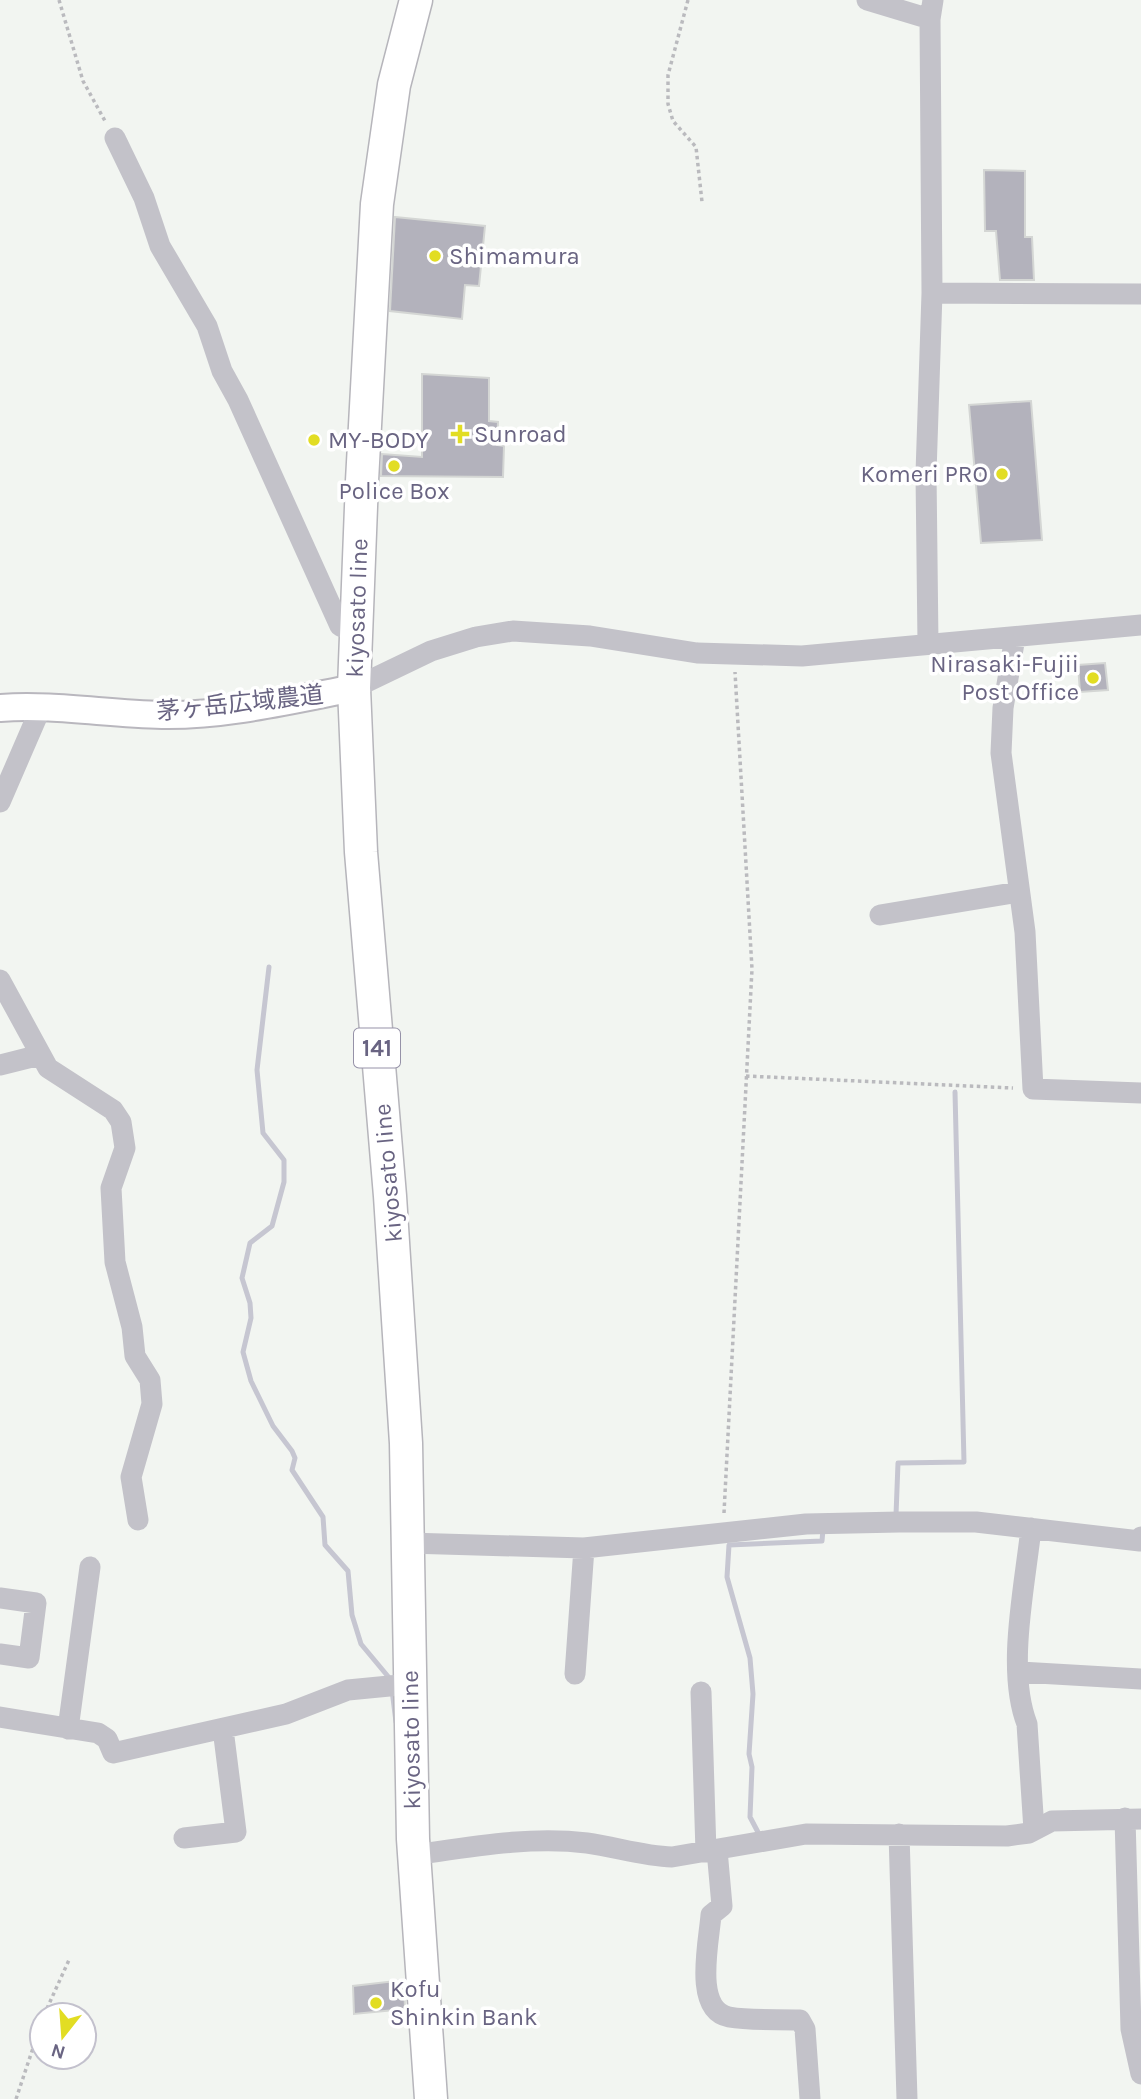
<svg xmlns="http://www.w3.org/2000/svg" width="1141" height="2099" viewBox="0 0 1141 2099" font-family="Karla,'Noto Sans JP',sans-serif">
<style>
.lines{fill:none;stroke-linecap:round;stroke-linejoin:round}
.stream{stroke:#c6c6d1;stroke-width:5}
.building{fill:#b3b2bc;stroke:#d4d6d4;stroke-width:2}
.major-casing{stroke:#b9b7be;stroke-width:30}
.highway-casing{stroke:#b6b5bb;stroke-width:35}
.path{stroke:#bababe;stroke-width:3.5;stroke-dasharray:3.5 3.5;stroke-linecap:butt}
.minor{stroke:#c3c2c9;stroke-width:21}
.major{stroke:#fff;stroke-width:26}
.highway{stroke:#fff;stroke-width:32}
.poi-dot{fill:#e2dd23;stroke:#fff;stroke-width:2.5}
.labels{text-anchor:middle;stroke-width:7;stroke-linejoin:round;paint-order:stroke}
.shield{fill:#fff;stroke:#9692a8;stroke-width:2}
.shield-label{font-size:23px;font-weight:bold;fill:#696482}
.poi-label{font-size:24px;fill:#696482;stroke:#fff;text-anchor:start}
.street-label{font-size:24px;fill:#696482;stroke:#fff}
</style>
<rect width="100%" height="100%" fill="#f2f5f1"/>
<g class="lines">
<path class="stream" d="M 269,967 L 257,1070 L 263,1133 L 284,1160 L 284,1182 L 272,1226 L 250,1243 L 242,1278 L 250,1303 L 251,1318 L 243,1352 L 251,1381 L 273,1426 L 292,1451 L 295,1458 L 292,1470 L 323,1517 L 325,1545 L 348,1571 L 352,1615 L 361,1644 L 391,1680
M 893,1515 L 896,1515 L 898,1463 L 964,1462 L 955,1092
M 392,1690 L 396,1722
M 760,1836 L 750,1817 L 752,1767 L 749,1754 L 753,1694 L 750,1658 L 727,1577 L 729,1545 L 822,1541 L 823,1529"/>
</g>
<path class="building" d="M 984,170 L 1025,171 L 1025,237 L 1032,237 L 1034,280 L 1000,280 L 996,231 L 985,231 Z
M 395,217 L 485,226 L 479,286 L 465,285 L 462,319 L 390,311 Z
M 422,374 L 489,378 L 489,421 L 498,422 L 497,445 L 504,446 L 503,477 L 381,476 L 382,454 L 422,457 Z
M 1031,401 L 1042,540 L 981,543 L 969,405 Z
M 1105,663 L 1108,690 L 1080,692 L 1078,665 Z
M 404,1980 L 405,2009 L 354,2014 L 353,1986 Z"/>
<g class="lines">
<defs>
<path id="major" d="M 0,708 C 54,704 107,714 162,715 C 226,716 292,700 354,688"/>
<path id="highway" d="M 416,0 L 394,85 L 377,204 L 362,481 L 354,688 L 361,852 L 390,1196 L 406,1443 L 413,1839 L 431,2099"/>
</defs>
<use href="#major" class="major-casing"/>
<use href="#highway" class="highway-casing"/>
<path class="path" d="M 59,0 L 83,81 L 105,121
M 688,0 L 668,75 L 668,104 L 673,121 L 696,147 L 702,202
M 746,1076 L 1013,1088
M 724,1513 L 752,969 L 735,672
M 44,2015 L 69,1960
M 16,2099 L 42,2021"/>
<path class="minor" d="M 867,0 L 930,19
M 115,138 L 144,198 L 160,246 L 207,326 L 222,371 L 238,400 L 340,626 L 356,633
M 932,293 L 1141,294
M 1015,637 L 1003,708 L 1001,753 L 1025,932 L 1033,1089 L 1141,1093
M 928,643 L 926,473 L 932,293 L 930,19 L 933,0
M 354,688 L 431,651 L 476,637 L 513,631 L 590,636 L 697,653 L 802,656 L 1141,625
M 0,802 L 42,705
M 880,915 L 1018,892
M 0,980 L 48,1068 L 113,1110 L 121,1122 L 125,1148 L 111,1188 L 115,1262 L 132,1327 L 135,1356 L 150,1380 L 152,1404 L 131,1477 L 138,1520
M 0,1065 L 40,1055
M 1031,1528 C 1025,1586 1006,1670 1027,1724 L 1034,1830
M 408,1543 L 584,1548 L 806,1524 L 899,1522 L 976,1522 L 1140,1541 L 1141,1537
M 0,1598 L 36,1603 L 29,1658 L 0,1654
M 1020,1672 L 1141,1679
M 575,1674 L 584,1548
M 701,1692 L 706,1852
M 0,1717 L 98,1733 L 107,1739 L 113,1753 L 286,1714 L 348,1690 L 410,1684
M 68,1729 L 90,1567
M 1125,1818 L 1131,2029 L 1141,2074
M 899,1834 L 907,2099
M 184,1838 L 236,1832 L 223,1729
M 717,1850 L 722,1906 L 711,1915 C 709,1942 693,2010 729,2017 C 752,2021 777,2019 800,2020 L 805,2029 L 810,2099
M 414,1855 C 471,1847 529,1836 587,1843 C 616,1847 643,1856 672,1857 L 806,1834 L 1007,1836 L 1029,1833 L 1052,1821 L 1141,1819"/>
<use href="#major" class="major"/>
<use href="#highway" class="highway"/>
</g>
<g class="poi-dot">
<circle cx="435" cy="256" r="7"/>
<path d="M456.5 423.5h7v7h7v7h-7v7h-7v-7h-7v-7h7z"/>
<circle cx="314" cy="440" r="7"/>
<circle cx="394" cy="466" r="7"/>
<circle cx="1002" cy="474" r="7"/>
<circle cx="1093" cy="678" r="7"/>
<circle cx="376" cy="2003" r="7"/>
</g>
<g class="labels">
<rect class="shield" x="354" y="1028.5" width="46" height="39" rx="5"/>
<g class="shield-label">
<text x="377" y="1056">141</text>
</g>
<g class="poi-label">
<text x="449" y="264">Shimamura</text>
<text x="474" y="442">Sunroad</text>
<text x="328" y="448">MY-BODY</text>
<text x="988" y="482" text-anchor="end">Komeri PRO</text>
<text x="394" y="499" text-anchor="middle">Police Box</text>
<text x="1079" y="672" text-anchor="end">Nirasaki-Fujii<tspan x="1079" dy="28">Post Office</tspan></text>
<text x="390" y="1997">Kofu<tspan x="390" dy="28">Shinkin Bank</tspan></text>
</g>
<g class="street-label">
<text transform="translate(357 608) rotate(-88)" y="8">kiyosato line</text>
<text transform="translate(240 703) rotate(-6)" y="8">茅ヶ岳広域農道</text>
<text transform="translate(388 1173) rotate(-95)" y="8">kiyosato line</text>
<text transform="translate(411 1740) rotate(-91)" y="8">kiyosato line</text>
</g>
</g>
<g transform="translate(63 2036) rotate(197)"><circle r="33" fill="#ffffff" stroke="#c3c1cd" stroke-width="2"/>
<path d="M0-5L12 26L0 18L-12 26Z" fill="#e2dd23"/>
<text y="-10" font-size="19" font-weight="bold" text-anchor="middle" fill="#696482">N</text>
</g>
</svg>
